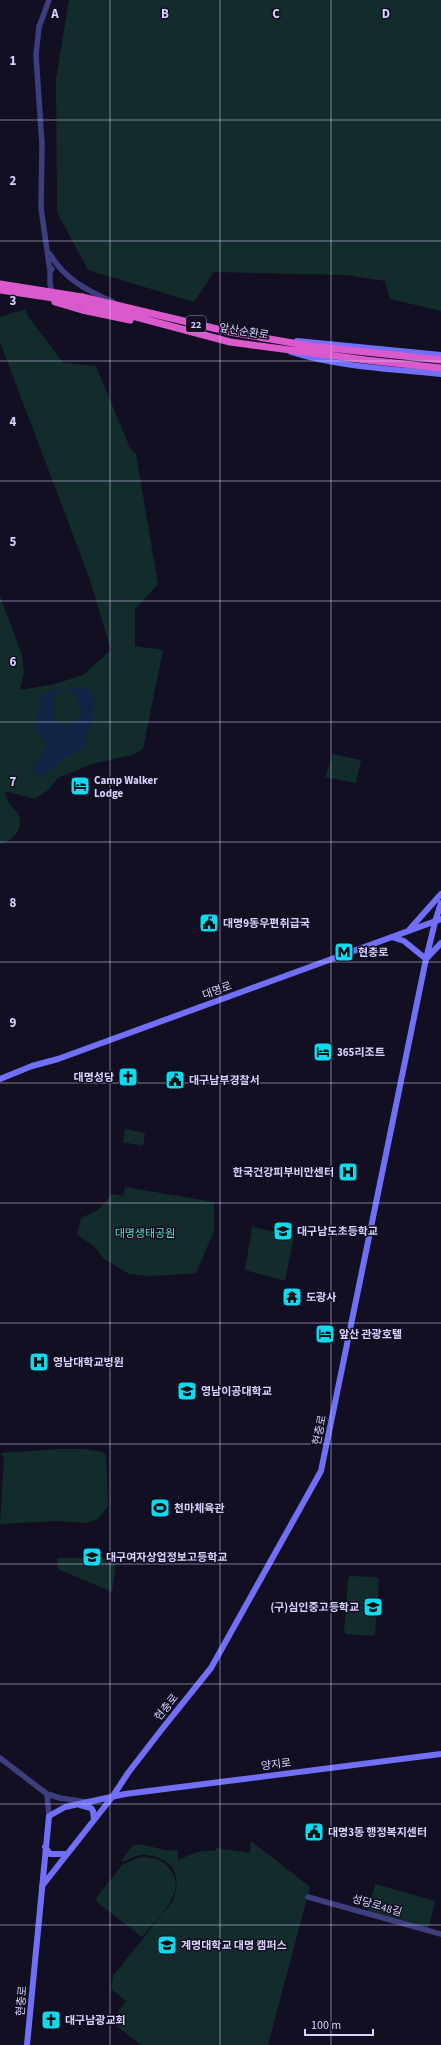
<svg xmlns="http://www.w3.org/2000/svg" width="441" height="2045" viewBox="0 0 441 2045" font-family="'Source Sans 3','Noto Sans KR',sans-serif">
<style>
.green{fill:#122c2b}
.water{fill:#102545}
.lines{fill:none;stroke-linecap:round;stroke-linejoin:round}
.tertiary{stroke:#3e3d7f;stroke-width:5.5}
.secondary{stroke:#716ff8;stroke-width:6}
.trunk{stroke:#da5acd;stroke-width:7}
.trunk-bridge{stroke:#da5acd;stroke-width:7}
.grid{fill:none;stroke:#d7d3fd;stroke-width:1;stroke-opacity:0.55}
.labels{text-anchor:middle;stroke-width:3;stroke-linejoin:round;paint-order:stroke}
.shield{fill:#120f22;stroke:#9c98bb;stroke-width:1}
.shield-label{font-size:10px;font-weight:bold;fill:#d7d3fd}
.street-label{font-size:11px;fill:#d7d3fd;stroke:#120f22}
.poi-label{font-size:11px;font-weight:bold;fill:#d7d3fd;stroke:#120f22;text-anchor:start}
.park-label{font-size:11px;fill:#62d9ba;stroke:#120f22}
.grid-label{font-size:13px;text-anchor:middle;font-weight:bold;fill:#d7d3fd;stroke:#120f22;stroke-width:3;stroke-linejoin:round;paint-order:stroke}
</style>
<rect width="100%" height="100%" fill="#120f22"/>
<path class="green" d="M 69,0 L 441,0 L 441,311 L 390,299 L 385,281 L 346,275 L 214,272 L 194,302 L 88,270 L 57,212 L 56,79 Z
M 25,309 L 28,316 L 63,363 L 96,366 L 130,448 L 136,454 L 158,584 L 135,609 L 135,646 L 163,650 L 143,749 L 132,755 L 92,764 L 58,778 L 48,790 L 35,799 L 4,791 C 6,795 8,802 11,806 C 14,809 17,811 19,816 C 24,830 12,841 0,844 L 0,596 L 22,655 L 24,673 L 20,690 L 55,684 L 83,675 L 111,650 L 89,577 L 0,342 L 0,317 Z
M 333,754 L 361,760 L 356,783 L 325,777 Z
M 125,1129 L 145,1133 L 143,1146 L 123,1142 Z
M 125,1187 L 214,1202 L 214,1231 L 196,1273 L 151,1276 L 129,1274 L 103,1258 L 94,1246 L 77,1235 L 81,1218 L 98,1210 L 112,1194 L 123,1196 Z
M 252,1227 L 294,1236 L 285,1281 L 245,1270 Z
M 58,1449 L 84,1449 L 103,1452 L 106,1456 L 108,1506 L 98,1519 L 88,1523 L 56,1521 L 0,1524 L 4,1459 L 1,1453 Z
M 57,1558 L 107,1558 L 107,1562 L 116,1563 L 112,1592 L 58,1569 Z
M 350,1576 L 376,1577 L 379,1580 L 375,1633 L 373,1636 L 346,1634 L 344,1631 L 348,1580 Z
M 251,1841 L 310,1887 L 268,2045 L 141,2045 L 111,2022 L 126,2001 L 111,1989 L 113,1976 L 173,1901 C 180,1881 178,1864 156,1857 C 151,1856 145,1854 140,1855 C 134,1856 128,1860 122,1862 L 121,1861 L 133,1845 C 147,1842 162,1853 178,1850 L 178,1861 C 190,1854 201,1849 216,1851 L 216,1848 L 250,1853 Z
M 140,1857 C 152,1857 162,1859 170,1869 C 189,1892 156,1920 142,1937 L 97,1902 L 96,1898 L 122,1865 Z
M 375,1884 L 435,1901 L 428,1930 L 367,1913 Z"/>
<path class="water" d="M 79,687 L 87,687 L 95,699 L 91,713 L 93,718 L 92,726 L 87,734 L 83,749 L 64,758 L 56,767 L 38,776 L 33,770 L 33,765 L 38,760 L 37,757 L 45,749 L 47,744 L 35,730 L 35,722 L 39,708 L 38,702 L 40,696 L 51,691 L 64,689 L 54,697 L 54,718 L 58,724 L 68,727 L 82,714 L 76,695 L 67,691 L 67,689 Z"/>
<g class="lines">
<path class="tertiary" d="M 49,0 L 39,27 L 36,55 L 42,145 L 41,208 L 50,271
M 50,254 C 64,279 88,291 113,302
M 52,269 L 50,271 L 50,284 L 53,296
M 0,1758 L 47,1794 L 60,1798 L 86,1802
M 47,1794 L 49,1816
M 308,1897 L 441,1934"/>
<path class="secondary" d="M 297,341 L 441,355
M 291,352 C 339,367 391,369 441,374
M 409,930 L 441,894
M 392,937 L 404,941 L 426,959 L 441,943
M 0,1079 L 32,1066 L 58,1059 L 441,919
M 80,1805 L 91,1808 L 93,1811 L 94,1820
M 45,1847 L 50,1854 L 66,1854
M 42,1886 L 113,1796 L 128,1773 L 162,1729 L 211,1668 L 321,1471 L 426,959 L 435,922 L 441,903
M 27,2045 L 49,1816 L 65,1807 L 125,1794 L 441,1754"/>
<path class="trunk" d="M 82,297 L 230,332 L 310,346 L 441,360
M 55,302 L 82,310 L 130,320
M 80,302 L 230,342 L 366,360 L 441,368"/>
<path class="trunk-bridge" d="M 0,284 L 82,297
M 0,290 L 80,302"/>
</g>
<path class="grid" d="M 110,0 L 110,2045M 220,0 L 220,2045M 331,0 L 331,2045M 0,120 L 441,120M 0,241 L 441,241M 0,361 L 441,361M 0,481 L 441,481M 0,601 L 441,601M 0,722 L 441,722M 0,842 L 441,842M 0,962 L 441,962M 0,1083 L 441,1083M 0,1203 L 441,1203M 0,1323 L 441,1323M 0,1444 L 441,1444M 0,1564 L 441,1564M 0,1684 L 441,1684M 0,1804 L 441,1804M 0,1925 L 441,1925"/>
<defs>
<symbol id="hotel-square" viewBox="-11 -11 22 22"><rect x="-9" y="-9" width="18" height="18" rx="4" fill="#0cdaef" stroke="#120f22"/><path d="M-6-4.5h1.5V1H6V5H4.5V3h-9V5H-6ZM-4 0a1.8 1.8 0 1 1 3.6 0ZM.5 0V-2.5h3Q6-2.5 6 0Z" fill="#111"/></symbol>
<symbol id="civic-square" viewBox="-11 -11 22 22"><rect x="-9" y="-9" width="18" height="18" rx="4" fill="#0cdaef" stroke="#120f22"/><path d="M-.6-6.5H3V-4.5H.6V-3L4-1V1h2V6H-6V1h2V-1L-.6-3ZM-1.2 2.5V6h2.4V2.5Z" fill="#111"/></symbol>
<symbol id="metro-square" viewBox="-11 -11 22 22"><rect x="-9" y="-9" width="18" height="18" rx="4" fill="#0cdaef" stroke="#120f22"/><path d="M-5.5 5V-5H-3L0 0L3-5H5.5V5H3V-.5L0 4L-3-.5V5Z" fill="#111"/></symbol>
<symbol id="church-square" viewBox="-11 -11 22 22"><rect x="-9" y="-9" width="18" height="18" rx="4" fill="#0cdaef" stroke="#120f22"/><path d="M-1.2-6h2.4v3.5h3.3v2.4h-3.3V6h-2.4V-.1h-3.3v-2.4h3.3Z" fill="#111"/></symbol>
<symbol id="hospital-square" viewBox="-11 -11 22 22"><rect x="-9" y="-9" width="18" height="18" rx="4" fill="#0cdaef" stroke="#120f22"/><path d="M-5-5h3v3.5h4V-5h3V5h-3V1.5h-4V5h-3Z" fill="#111"/></symbol>
<symbol id="school-square" viewBox="-11 -11 22 22"><rect x="-9" y="-9" width="18" height="18" rx="4" fill="#0cdaef" stroke="#120f22"/><path d="M0-5L7-2L0 1L-7-2ZM-4 1L0 2.5L4 1V4Q0 6-4 4Z" fill="#111"/></symbol>
<symbol id="temple-square" viewBox="-11 -11 22 22"><rect x="-9" y="-9" width="18" height="18" rx="4" fill="#0cdaef" stroke="#120f22"/><path d="M0-6L5-2H3V0L6.5 2.5H4V6H1.5V3h-3V6H-4V2.5H-6.5L-3 0V-2H-5Z" fill="#111"/></symbol>
<symbol id="university-square" viewBox="-11 -11 22 22"><rect x="-9" y="-9" width="18" height="18" rx="4" fill="#0cdaef" stroke="#120f22"/><path d="M0-5L7-2L0 1L-7-2ZM-4 1L0 2.5L4 1V4Q0 6-4 4Z" fill="#111"/></symbol>
<symbol id="stadium-square" viewBox="-11 -11 22 22"><rect x="-9" y="-9" width="18" height="18" rx="4" fill="#0cdaef" stroke="#120f22"/><path d="M0-5a6.5 5 0 1 0 0 10a6.5 5 0 1 0 0-10ZM-3.5-1.8h7v3.6h-7Z" fill="#111"/></symbol>
</defs>
<g fill-rule="evenodd">
<use href="#hotel-square" x="69" y="775" width="22" height="22"/>
<use href="#civic-square" x="198" y="912" width="22" height="22"/>
<use href="#metro-square" x="333" y="941" width="22" height="22"/>
<use href="#hotel-square" x="312" y="1041" width="22" height="22"/>
<use href="#church-square" x="117" y="1066" width="22" height="22"/>
<use href="#civic-square" x="164" y="1069" width="22" height="22"/>
<use href="#hospital-square" x="337" y="1161" width="22" height="22"/>
<use href="#school-square" x="272" y="1220" width="22" height="22"/>
<use href="#temple-square" x="281" y="1286" width="22" height="22"/>
<use href="#hotel-square" x="314" y="1323" width="22" height="22"/>
<use href="#hospital-square" x="28" y="1351" width="22" height="22"/>
<use href="#university-square" x="176" y="1380" width="22" height="22"/>
<use href="#stadium-square" x="149" y="1497" width="22" height="22"/>
<use href="#school-square" x="81" y="1546" width="22" height="22"/>
<use href="#school-square" x="362" y="1596" width="22" height="22"/>
<use href="#civic-square" x="303" y="1821" width="22" height="22"/>
<use href="#university-square" x="156" y="1934" width="22" height="22"/>
<use href="#church-square" x="40" y="2009" width="22" height="22"/>
</g>
<g class="labels">
<rect class="shield" x="186" y="316" width="20" height="16" rx="3"/>
<g class="shield-label">
<text x="196" y="328">22</text>
</g>
<g class="street-label">
<text transform="translate(244 331) rotate(9)" y="4">앞산순환로</text>
<text transform="translate(217 990) rotate(-20)" y="4">대명로</text>
<text transform="translate(319 1430) rotate(-79)" y="4">현충로</text>
<text transform="translate(166 1707) rotate(-51)" y="4">현충로</text>
<text transform="translate(276 1764) rotate(-7)" y="4">양지로</text>
<text transform="translate(377 1905) rotate(16)" y="4">성당로48길</text>
<text transform="translate(21 2001) rotate(-85)" y="4">현충로</text>
</g>
<g class="poi-label">
<text x="94" y="784">Camp Walker<tspan x="94" dy="13">Lodge</tspan></text>
<text x="223" y="927">대명9동우편취급국</text>
<text x="358" y="956">현충로</text>
<text x="337" y="1056">365리조트</text>
<text x="114" y="1081" text-anchor="end">대명성당</text>
<text x="189" y="1084">대구남부경찰서</text>
<text x="334" y="1176" text-anchor="end">한국건강피부비만센터</text>
<text x="297" y="1235">대구남도초등학교</text>
<text x="306" y="1301">도광사</text>
<text x="339" y="1338">앞산 관광호텔</text>
<text x="53" y="1366">영남대학교병원</text>
<text x="201" y="1395">영남이공대학교</text>
<text x="174" y="1512">천마체육관</text>
<text x="106" y="1561">대구여자상업정보고등학교</text>
<text x="359" y="1611" text-anchor="end">(구)심인중고등학교</text>
<text x="328" y="1836">대명3동 행정복지센터</text>
<text x="181" y="1949">계명대학교 대명 캠퍼스</text>
<text x="65" y="2024">대구남광교회</text>
</g>
<g class="park-label">
<text x="145" y="1237">대명생태공원</text>
</g>
</g>
<g class="grid-label">
<text x="55" y="18">A</text>
<text x="165" y="18">B</text>
<text x="276" y="18">C</text>
<text x="386" y="18">D</text>
<text x="13" y="65">1</text>
<text x="13" y="185">2</text>
<text x="13" y="305">3</text>
<text x="13" y="426">4</text>
<text x="13" y="546">5</text>
<text x="13" y="666">6</text>
<text x="13" y="786">7</text>
<text x="13" y="907">8</text>
<text x="13" y="1027">9</text>
</g>
<path d="M305 2029v6h68v-6" fill="none" stroke="#d7d3fd" stroke-width="2"/>
<text x="311" y="2029" font-size="12" fill="#d7d3fd" stroke="#120f22" stroke-width="3" paint-order="stroke">100 m</text>
</svg>
